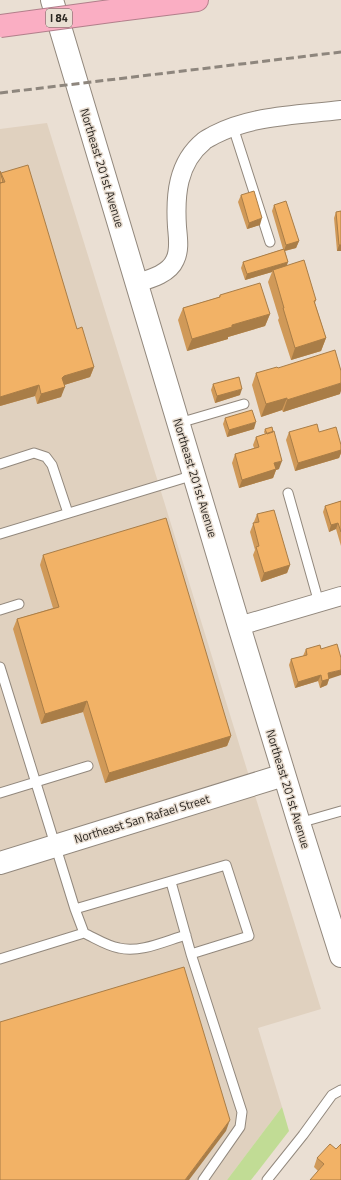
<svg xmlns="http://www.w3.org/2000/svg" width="341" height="1180" viewBox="0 0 341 1180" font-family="'Titillium Web',sans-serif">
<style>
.built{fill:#e0d1bf}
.green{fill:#c1dc95}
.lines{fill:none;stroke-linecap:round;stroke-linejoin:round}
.lane-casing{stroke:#92887d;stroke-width:11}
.street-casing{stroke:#92887d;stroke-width:20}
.secondary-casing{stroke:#92887d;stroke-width:24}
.highway-casing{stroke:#b27f8b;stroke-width:24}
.lane{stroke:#fff;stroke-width:9}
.street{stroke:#fff;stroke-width:18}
.secondary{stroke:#fff;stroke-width:22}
.highway{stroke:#faaec3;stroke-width:22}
.rail{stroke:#8e867d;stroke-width:3;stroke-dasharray:8 4;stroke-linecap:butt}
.highway-bridge-casing{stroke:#b27f8b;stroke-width:24;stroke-linecap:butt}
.highway-bridge{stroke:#faaec3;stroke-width:22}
.wall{fill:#d09958}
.shaded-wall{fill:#a97d47}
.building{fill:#f2b266;stroke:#a97d47}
.labels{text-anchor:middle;stroke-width:3;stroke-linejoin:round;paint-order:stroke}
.shield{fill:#eadfd3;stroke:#645e57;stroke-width:1}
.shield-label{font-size:11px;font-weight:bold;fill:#2b2722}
.street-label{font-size:12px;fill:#2b2722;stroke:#eadfd3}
</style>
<rect width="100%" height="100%" fill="#eadfd3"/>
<path class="built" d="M 47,123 L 321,1009 L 258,1028 L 282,1107 L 227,1180 L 0,1180 L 0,129 Z"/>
<path class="green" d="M 282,1107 L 289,1131 L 251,1180 L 227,1180 Z"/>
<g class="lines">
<defs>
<path id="lane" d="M 233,127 L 270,242
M 179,423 L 244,404
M 0,464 L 34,453 L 46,457 L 52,465 L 68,513
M 288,493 L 319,603
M 0,534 L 194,475
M 0,610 L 19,604
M 0,667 L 75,909 L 84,933 L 0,959
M 0,793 L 88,766
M 299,823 L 341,811
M 75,909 L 226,865 L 249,936 L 191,954 L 171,882
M 84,933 C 95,938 107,946 119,948 C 141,953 165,941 186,935
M 191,954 L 242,1112 L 240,1127 L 203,1180
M 267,1180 L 303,1135 L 332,1095 L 341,1090"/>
<path id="street" d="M 137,283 C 150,279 169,274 175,260 C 180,250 178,238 177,227 C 175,196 177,163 204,141 C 206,139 211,137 214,135 C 252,115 299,115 341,110
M 239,626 L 341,596"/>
<path id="secondary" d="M 52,0 L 239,626 L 299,823 L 341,956
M 0,863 L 284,775"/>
<path id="highway" d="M 118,10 L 197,0"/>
</defs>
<use href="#lane" class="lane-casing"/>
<use href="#street" class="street-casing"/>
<use href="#secondary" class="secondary-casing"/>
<use href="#highway" class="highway-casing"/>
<use href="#lane" class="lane"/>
<use href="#street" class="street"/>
<use href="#secondary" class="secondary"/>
<use href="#highway" class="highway"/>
<path class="rail" d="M 0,93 L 341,52"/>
<defs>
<path id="highway-bridge" d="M 0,26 L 118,10"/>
</defs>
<use href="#highway-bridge" class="highway-bridge-casing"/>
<use href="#highway-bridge" class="highway-bridge"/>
</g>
<path class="wall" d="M 0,171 L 1,174 L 1,173 L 77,329 L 94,367 L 90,377 L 64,385 L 61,397 L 37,404 L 35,396 L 0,406 Z
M 241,195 L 260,225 L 247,229 L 238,202 Z
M 274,205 L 299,241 L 296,248 L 285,251 L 288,262 L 286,265 L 316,300 L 315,303 L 326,338 L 321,351 L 291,360 L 278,320 L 279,318 L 268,282 L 272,272 L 245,280 L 241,268 L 243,262 L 283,249 L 272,211 Z
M 341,211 L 341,251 L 337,251 L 334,218 L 336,212 Z
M 220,295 L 270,314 L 265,326 L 228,337 L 228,339 L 187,351 L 178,320 L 183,308 L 219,297 Z
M 278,368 L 340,394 L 283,412 L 282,410 L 261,417 L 252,385 L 256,373 Z
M 213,384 L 240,395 L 215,403 L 211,390 Z
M 225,418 L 254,429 L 227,437 L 223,424 Z
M 265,429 L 279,469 L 276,470 L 273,478 L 239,488 L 232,463 L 235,454 L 254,448 L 253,445 L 256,437 L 265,434 L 264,432 Z
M 289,432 L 341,445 L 341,453 L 339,458 L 295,471 L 286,440 Z
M 341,499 L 341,546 L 336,529 L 329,532 L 323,512 L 325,506 L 341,501 Z
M 257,514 L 290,565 L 287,573 L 261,582 L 253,555 L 255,550 L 250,532 Z
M 43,555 L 231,736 L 227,746 L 105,783 L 83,712 L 41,724 L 13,629 L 17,619 L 53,608 L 40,565 Z
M 306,649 L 329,679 L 327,685 L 320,688 L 318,681 L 295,688 L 289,665 L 291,659 L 303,656 Z
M 336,1149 L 318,1171 L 314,1167 L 317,1158 Z"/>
<path class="shaded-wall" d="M 262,218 L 260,225 L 247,229 L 249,223 Z
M 299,241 L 296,248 L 284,251 L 286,245 Z
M 339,245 L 341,245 L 341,251 L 337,251 Z
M 288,262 L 286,268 L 273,270 L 272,272 L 245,280 L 247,274 Z
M 270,314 L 265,326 L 228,337 L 228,339 L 187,351 L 192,339 L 232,325 Z
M 326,338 L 321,351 L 291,360 L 295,348 Z
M 94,367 L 90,377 L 61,386 L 65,387 L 61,397 L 37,404 L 41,394 L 64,376 Z
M 341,383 L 341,391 L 340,394 L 283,412 L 287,400 Z
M 39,385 L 35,396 L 0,406 L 0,397 Z
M 242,389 L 240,395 L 215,403 L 217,396 Z
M 287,398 L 282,410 L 261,417 L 266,404 Z
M 256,422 L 254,429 L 227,437 L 229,430 Z
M 341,450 L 341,453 L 339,458 L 295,471 L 298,463 Z
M 282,461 L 279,469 L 276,470 L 273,478 L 239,488 L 242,480 L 274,463 Z
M 338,523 L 336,529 L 329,532 L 331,525 Z
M 290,565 L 287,573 L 261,582 L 264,573 Z
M 341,670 L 341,675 L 326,680 L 328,673 Z
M 321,675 L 318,681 L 295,688 L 298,682 Z
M 329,679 L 327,685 L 320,688 L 322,681 Z
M 87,701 L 83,712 L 41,724 L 45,714 Z
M 231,736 L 227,746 L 105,783 L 109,773 Z
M 230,1120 L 226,1131 L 189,1180 L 185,1180 Z"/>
<path class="building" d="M 28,165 L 77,329 L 82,327 L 94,367 L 64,376 L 62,378 L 65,387 L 41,394 L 39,385 L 0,397 L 0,183 L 5,182 L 1,173 Z
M 0,171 L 3,182 L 0,183 Z
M 254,191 L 262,218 L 249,223 L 241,195 Z
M 286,201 L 299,241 L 286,245 L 274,205 Z
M 341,211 L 341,245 L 339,245 L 336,212 Z
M 284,249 L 288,262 L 247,274 L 243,262 Z
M 304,260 L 316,300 L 314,301 L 326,338 L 295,348 L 283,308 L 284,308 L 273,270 Z
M 260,283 L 270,314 L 232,325 L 232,327 L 192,339 L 183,308 L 220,297 L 220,295 Z
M 335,350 L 341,371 L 341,383 L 287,400 L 287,398 L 266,404 L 256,373 L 277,367 L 278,368 Z
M 239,377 L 242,389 L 217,396 L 213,384 Z
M 252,410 L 256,422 L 229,430 L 225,418 Z
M 317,424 L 319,432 L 336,427 L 341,445 L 341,450 L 298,463 L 289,432 Z
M 272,427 L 273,432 L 267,434 L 265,429 Z
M 274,431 L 282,461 L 274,463 L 276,469 L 242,480 L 235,454 L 259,447 L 256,437 Z
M 341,501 L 341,532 L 338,523 L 331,525 L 325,506 Z
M 274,510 L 290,565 L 264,573 L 256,547 L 259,546 L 253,523 L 259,522 L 257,514 Z
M 166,518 L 231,736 L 109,773 L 87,701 L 45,714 L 17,619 L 59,607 L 43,555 Z
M 337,644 L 341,658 L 341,670 L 328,673 L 329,679 L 322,681 L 321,675 L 298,682 L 291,659 L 307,655 L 306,649 L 320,645 L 321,649 Z
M 184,967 L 230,1120 L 185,1180 L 0,1180 L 0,1022 Z
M 330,1144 L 336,1149 L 341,1144 L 341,1180 L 310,1180 L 324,1164 L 317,1158 Z"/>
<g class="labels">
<rect class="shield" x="46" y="9" width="26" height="18" rx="3"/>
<g class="shield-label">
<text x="59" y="22">I 84</text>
</g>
<g class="street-label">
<text transform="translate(102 168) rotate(73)" y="4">Northeast 201st Avenue</text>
<text transform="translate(195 478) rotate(73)" y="4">Northeast 201st Avenue</text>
<text transform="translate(288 789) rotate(73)" y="4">Northeast 201st Avenue</text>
<text transform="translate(142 819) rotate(-17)" y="4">Northeast San Rafael Street</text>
</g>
</g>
</svg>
